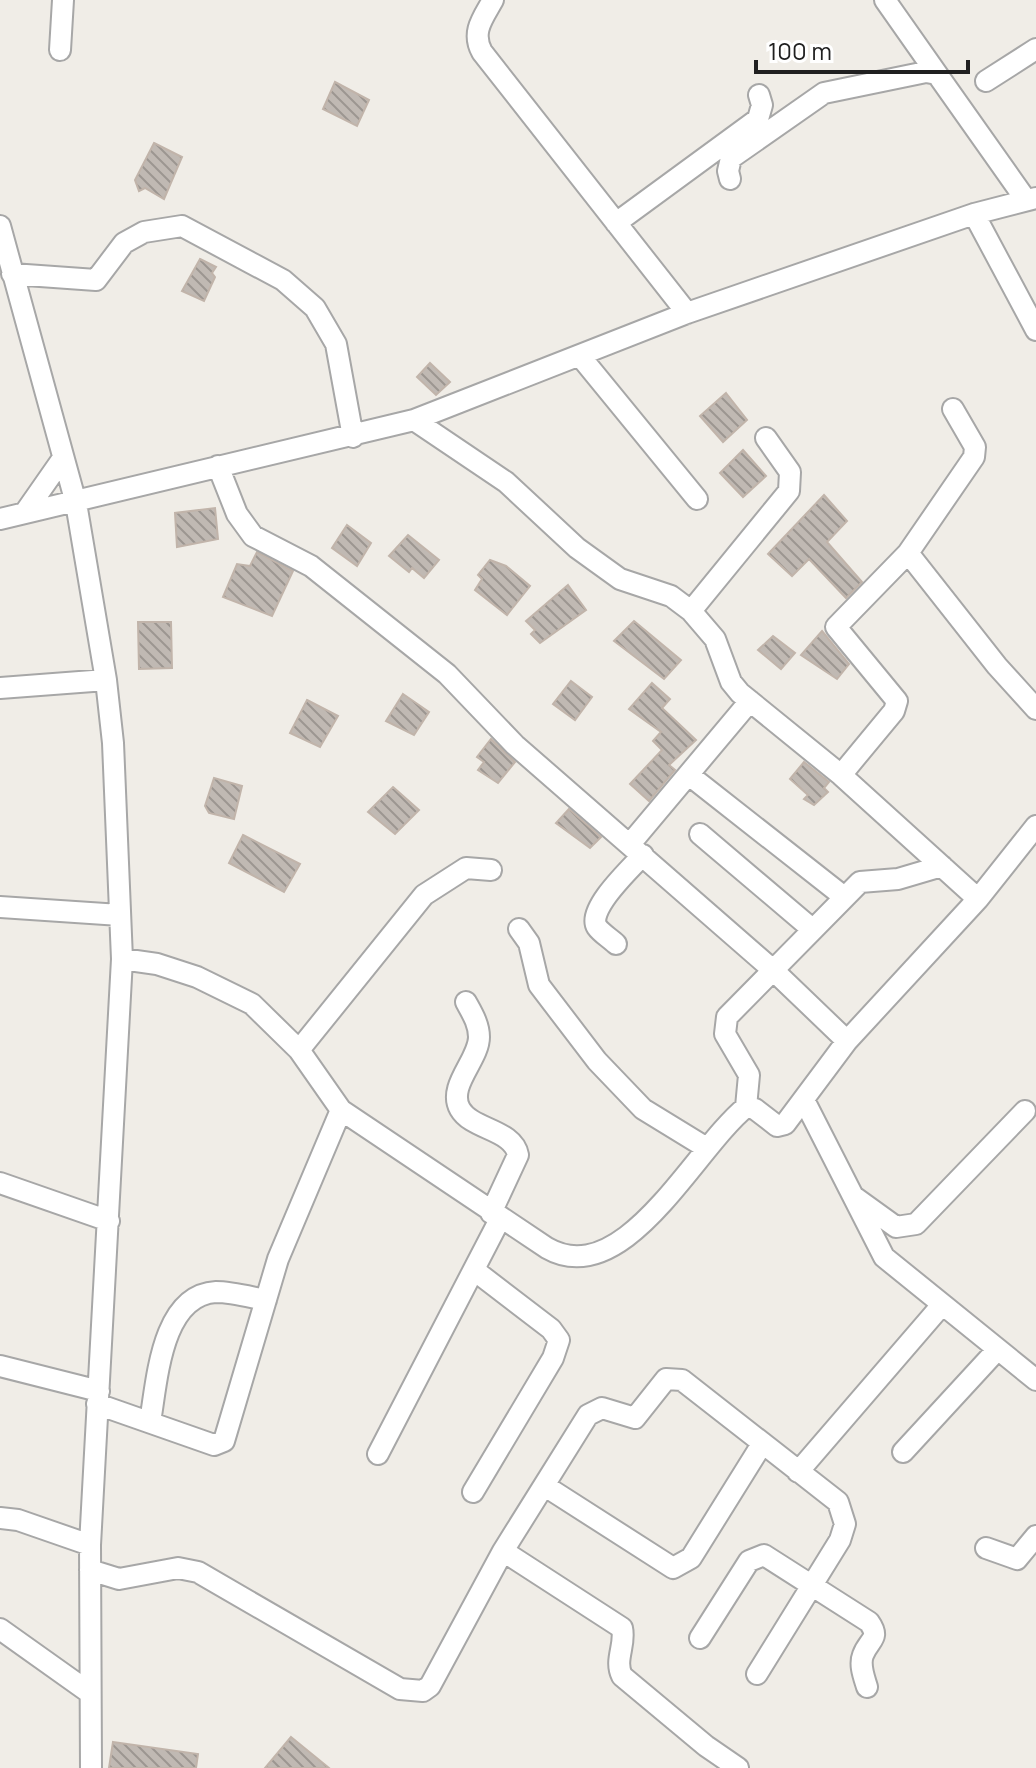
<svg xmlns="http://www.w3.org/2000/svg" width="1036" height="1768" viewBox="0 0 1036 1768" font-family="Manrope,sans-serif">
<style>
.building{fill:url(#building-back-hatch);stroke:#c1b4aa;stroke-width:2}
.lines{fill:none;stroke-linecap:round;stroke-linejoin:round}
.minor-casing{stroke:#a7a7a7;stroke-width:24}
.minor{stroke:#fff;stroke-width:20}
</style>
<defs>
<pattern id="building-back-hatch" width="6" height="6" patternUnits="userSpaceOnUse" patternTransform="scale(2)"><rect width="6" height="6" fill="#c0b9b3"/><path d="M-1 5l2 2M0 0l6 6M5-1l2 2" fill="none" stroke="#9c9691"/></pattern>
</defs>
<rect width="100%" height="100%" fill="#f0ede7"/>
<path class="building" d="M 335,82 L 369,100 L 357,126 L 323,109 Z
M 154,143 L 182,157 L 164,199 L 145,188 L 139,191 L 135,180 Z
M 200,259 L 216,267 L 212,273 L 215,277 L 204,301 L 182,291 Z
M 430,363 L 450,382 L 436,395 L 417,377 Z
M 726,393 L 747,420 L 723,442 L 700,416 Z
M 743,450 L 766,476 L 743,497 L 720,473 Z
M 824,495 L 847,521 L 827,542 L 862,582 L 846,598 L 809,559 L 792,576 L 768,554 Z
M 215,508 L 218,539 L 177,547 L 175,513 Z
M 347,525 L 371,543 L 357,566 L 332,548 Z
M 408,535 L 439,560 L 424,578 L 412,568 L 409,572 L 389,556 Z
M 257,552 L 293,571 L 272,616 L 223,597 L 237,564 L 250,566 Z
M 490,560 L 506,566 L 530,586 L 507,615 L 475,590 L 482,579 L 478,575 Z
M 568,585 L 586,610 L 540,643 L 531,634 L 535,630 L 526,621 Z
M 634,621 L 681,660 L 664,679 L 614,641 Z
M 138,622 L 171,622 L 172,668 L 139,669 Z
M 822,631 L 849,664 L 837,679 L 801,655 Z
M 773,636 L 795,653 L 781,669 L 758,650 Z
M 571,681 L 592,697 L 575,720 L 553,704 Z
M 652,683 L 670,699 L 662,708 L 696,740 L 669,765 L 675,770 L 649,801 L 630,784 L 662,750 L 653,741 L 661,732 L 629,709 Z
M 403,694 L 429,712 L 414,735 L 386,721 Z
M 307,700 L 338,716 L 320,747 L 290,733 Z
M 491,739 L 515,762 L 498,783 L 478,770 L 484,762 L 477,757 Z
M 804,762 L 829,782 L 824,788 L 828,792 L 814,805 L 804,799 L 808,795 L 790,779 Z
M 214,778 L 242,786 L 234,819 L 209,813 L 205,806 Z
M 393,787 L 419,810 L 395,834 L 368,812 Z
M 569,809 L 601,837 L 590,848 L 556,823 Z
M 243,835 L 300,864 L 284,892 L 229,863 Z
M 291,1737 L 329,1768 L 265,1768 Z
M 113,1742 L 198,1754 L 196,1768 L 109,1768 Z"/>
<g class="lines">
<defs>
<path id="minor" d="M 493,0 C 483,18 471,32 482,52 L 687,313
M 885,0 L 937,74
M 60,50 L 63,0
M 986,81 L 1036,49
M 730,179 L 728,171 L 731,158 L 824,93 L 926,72 L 937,74 L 1026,200
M 974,214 L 1036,330
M 616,223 L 758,119 L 762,105 L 759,95
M 0,226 L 76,503 L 106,680 L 113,743 L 122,959 L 90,1545 L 91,1768
M 12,274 L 96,280 L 124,243 L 144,232 L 182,226 L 283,280 L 315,308 L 336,344 L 353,437
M 580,356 L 697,499
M 414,420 L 506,482 L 577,548 L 620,579 L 671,596 L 691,611 L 715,639 L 731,682 L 740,693 L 841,775 L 978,899
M 218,466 L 237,514 L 253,536 L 311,566 L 447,674 L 515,745 L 773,970 L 847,1041
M 26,511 L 63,458
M 0,519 L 414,420 L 687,313 L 974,214 L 1036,198
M 908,553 L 997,666 L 1036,709
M 691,611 L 789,491 L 790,472 L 766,438
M 0,688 L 106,680
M 689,775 L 843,896
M 841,775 L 894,711 L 897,701 L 836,627 L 908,553 L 974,457 L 975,447 L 953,409
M 700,834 L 812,929
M 630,844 L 750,701
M 0,907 L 120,915
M 519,929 L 529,943 L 539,985 L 597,1061 L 643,1109 L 705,1147
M 616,944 C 611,939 601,933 597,927 C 586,910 631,868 643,855
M 122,959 L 157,964 L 197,977 L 252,1004 L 299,1050 L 341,1110 L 547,1248 C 624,1292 694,1149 746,1107 L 749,1075 L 725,1034 L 727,1017 L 860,882 L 898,879 L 942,866
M 466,1002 C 472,1013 479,1024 479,1037 C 479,1060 447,1086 460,1109 C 472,1130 513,1129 518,1155 L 491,1213
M 299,1050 L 424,895 L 466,868 L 491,870
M 804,1100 L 884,1257 L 1036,1380
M 746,1107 L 755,1109 L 777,1126 L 785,1124 L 847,1041 L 978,899 L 1036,826
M 0,1183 L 109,1221
M 853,1196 L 896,1227 L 916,1224 L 1025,1111
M 0,1366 L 99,1391
M 97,1404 L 214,1445 L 224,1441 L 278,1259 L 341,1110
M 150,1422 C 157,1382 161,1295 216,1292 C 232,1292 250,1297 266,1300
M 903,1452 L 997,1350
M 378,1454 L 500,1219
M 798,1472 L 941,1306
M 545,1486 L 673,1568 L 691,1558 L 762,1444
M 473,1492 L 553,1358 L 559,1340 L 551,1329 L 474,1270
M 0,1518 L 18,1520 L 90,1545
M 986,1548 L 1017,1559 L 1036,1536
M 503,1551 L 622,1628 C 626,1645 614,1660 622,1676 L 706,1746 L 738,1768
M 90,1570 L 119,1579 L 178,1568 L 198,1572 L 400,1689 L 423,1691 L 430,1686 L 503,1551 L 588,1415 L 602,1408 L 635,1418 L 666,1379 L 682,1380 L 838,1502 L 845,1524 L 840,1540 L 757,1674
M 0,1629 L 90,1693
M 700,1638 L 749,1561 L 764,1555 L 869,1622 C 881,1639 869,1639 863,1655 C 859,1665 864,1677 867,1687"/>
</defs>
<use href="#minor" class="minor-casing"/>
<use href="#minor" class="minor"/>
</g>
<path d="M756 60v12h212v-12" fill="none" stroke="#202020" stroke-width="4"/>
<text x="768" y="60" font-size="24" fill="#202020" stroke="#ffffff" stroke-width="6" paint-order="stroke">100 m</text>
</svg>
